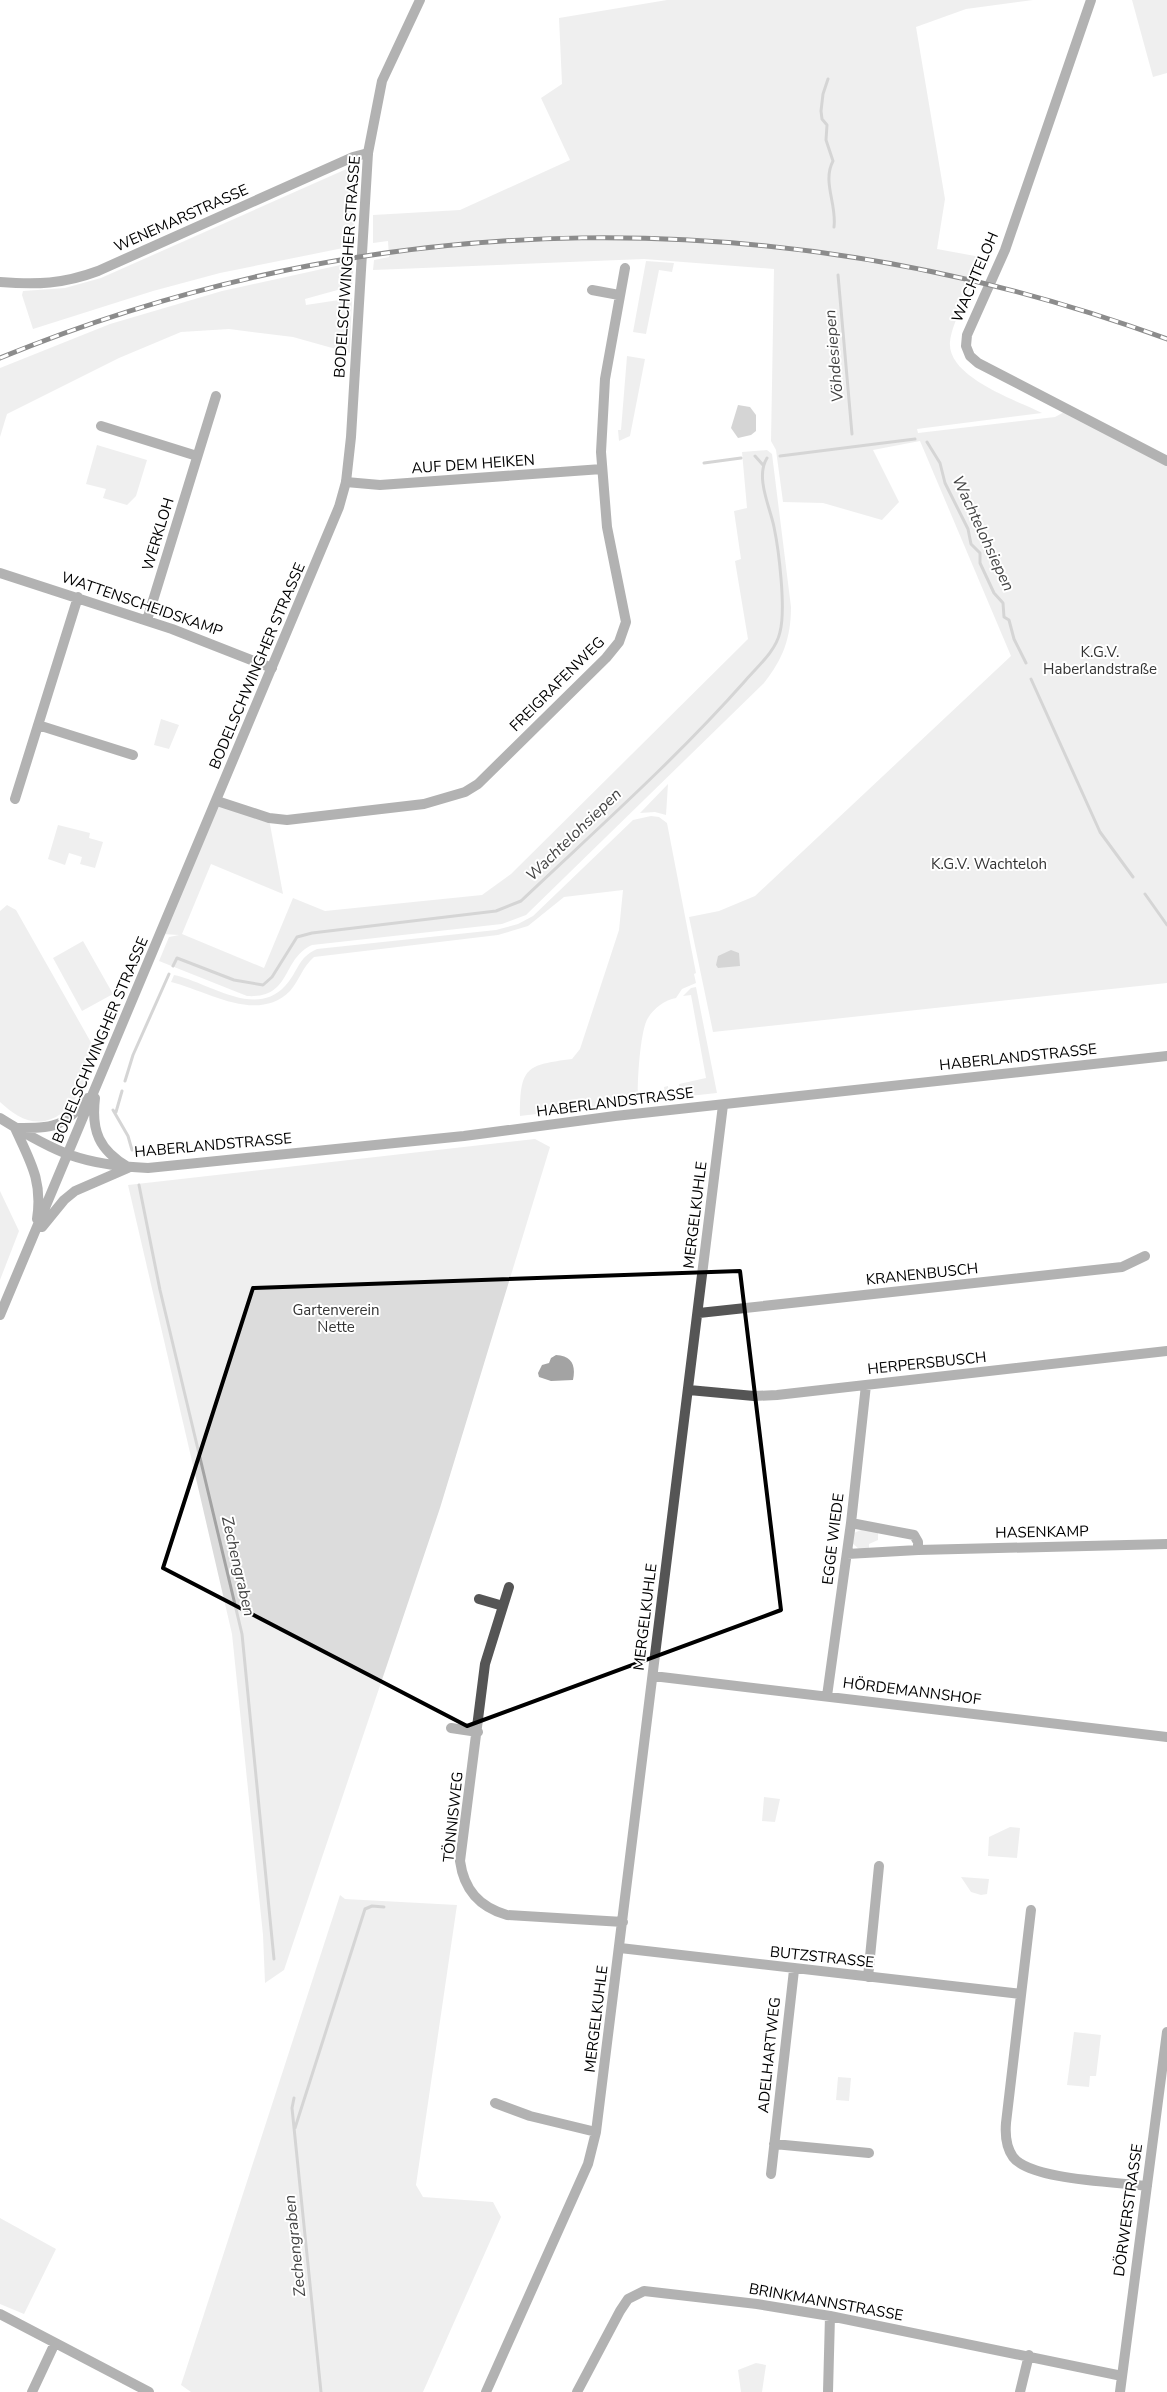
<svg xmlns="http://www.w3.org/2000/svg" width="1167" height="2392" viewBox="0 0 1167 2392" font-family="'Nunito Sans',sans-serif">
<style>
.green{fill:#dcdcdc}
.water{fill:#a3a3a3}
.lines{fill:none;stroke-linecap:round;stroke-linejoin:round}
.stream{stroke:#a3a3a3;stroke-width:3}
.minor{stroke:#555;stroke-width:10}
.tertiary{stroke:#555;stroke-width:10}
.rail-casing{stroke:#000;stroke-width:5}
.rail{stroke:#fff;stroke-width:3;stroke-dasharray:9;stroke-linecap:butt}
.marked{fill:none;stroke:#000;stroke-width:4;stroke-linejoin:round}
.labels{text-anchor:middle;stroke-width:4;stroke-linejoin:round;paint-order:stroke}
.street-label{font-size:15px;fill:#000;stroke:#fff}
.park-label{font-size:15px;fill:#333;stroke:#fff}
.water-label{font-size:16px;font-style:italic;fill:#444;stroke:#fff}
</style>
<rect width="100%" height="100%" fill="#fff"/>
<path class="green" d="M 667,0 L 1033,0 L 966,9 L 916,27 L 945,199 L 937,249 L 986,258 C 976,280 952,320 950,342 C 947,377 1016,400 1042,413 L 917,429 L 918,433 L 1055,417 L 1068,410 L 1167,461 L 1167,983 L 713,1032 L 689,917 L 719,911 L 755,896 L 1011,656 L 920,441 L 873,450 L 899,502 L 882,520 L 823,503 L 783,502 L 776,450 L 771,441 L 774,269 L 644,259 L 373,270 L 374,260 L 389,257 L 388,241 L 373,243 L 373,215 L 460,210 L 570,160 L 541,98 L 562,84 L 559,18 Z
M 1132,0 L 1167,0 L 1167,73 L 1153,77 Z
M 351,167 L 356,169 L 356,173 L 353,246 L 220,273 L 153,291 L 33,329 L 22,295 L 23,291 L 65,288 L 101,278 Z
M 646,261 L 674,263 L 672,272 L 659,270 L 646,334 L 633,332 Z
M 354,262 L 352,286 L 305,299 L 306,305 L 352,298 L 350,353 L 293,337 L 229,329 L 181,332 L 119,358 L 7,414 L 0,437 L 0,368 L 110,324 L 222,291 Z
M 627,356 L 645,359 L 630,436 L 619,441 L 618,430 L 621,430 Z
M 97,445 L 147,460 L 136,496 L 127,505 L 103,498 L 106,489 L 86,484 Z
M 767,450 L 772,454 L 791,607 C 791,638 783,659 764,683 L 526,915 L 502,924 L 312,945 C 281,959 292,999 247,996 L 159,961 L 169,937 L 179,935 L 162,934 L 217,801 L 269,819 L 283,894 L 211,864 L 182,934 L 264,968 L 293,898 L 325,911 L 482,895 L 511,874 L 748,639 L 735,561 L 741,559 L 734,511 L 747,508 L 742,452 Z
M 161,719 L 179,725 L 169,749 L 154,745 Z
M 668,784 L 666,815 L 655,812 L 640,813 Z
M 651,816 L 659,817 L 667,823 L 696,973 L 694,974 L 696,983 L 682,989 L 676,998 C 665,1000 654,1008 648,1018 C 640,1030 637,1084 638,1100 L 665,1095 L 664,1087 L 668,1086 L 669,1098 L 520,1116 C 520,1067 526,1065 572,1059 L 580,1049 L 619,930 L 623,890 L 564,897 L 528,926 L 498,935 L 314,957 C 303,966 299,981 290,991 C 257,1024 208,991 171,982 L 174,975 C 208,982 255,1019 285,986 C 299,971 297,958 317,949 L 496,930 L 518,924 L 533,916 L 633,820 Z
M 58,825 L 90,833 L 89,838 L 103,842 L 95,868 L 80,864 L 82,857 L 69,853 L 65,865 L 48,859 Z
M 7,905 L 16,910 L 97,1053 C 85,1079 76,1114 45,1121 C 27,1124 13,1114 0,1102 L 0,911 Z
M 83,941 L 113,994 L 82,1011 L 53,958 Z
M 696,987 L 717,1093 L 680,1097 L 679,1084 L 706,1078 L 691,995 L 683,996 L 691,988 Z
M 535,1139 L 550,1147 L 440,1508 L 284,1970 L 265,1983 L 263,1935 L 232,1634 L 128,1185 Z
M 0,1191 L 19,1231 L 0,1280 Z
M 863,1529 L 878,1531 L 878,1540 L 869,1544 L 869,1549 L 859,1549 L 852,1543 L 854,1533 Z
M 764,1797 L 780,1799 L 775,1822 L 762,1821 Z
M 1010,1827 L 1020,1828 L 1017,1858 L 988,1856 L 989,1837 Z
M 961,1877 L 989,1879 L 987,1894 L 981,1895 L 971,1892 Z
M 340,1895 L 345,1899 L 457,1905 L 416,2185 L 423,2197 L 493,2202 L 501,2217 L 423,2392 L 191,2392 L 181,2385 Z
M 1074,2032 L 1101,2035 L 1096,2076 L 1090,2076 L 1089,2087 L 1067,2085 Z
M 838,2077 L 851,2078 L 849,2101 L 836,2100 Z
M 0,2218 L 56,2249 L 24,2314 L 0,2304 Z
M 756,2363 L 766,2365 L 762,2392 L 741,2392 L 738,2370 Z"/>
<path class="water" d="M 738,405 L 750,407 L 756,415 L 756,431 L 751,435 L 738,438 L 731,428 Z
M 731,950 L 739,953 L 740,966 L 718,968 L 716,965 L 718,956 Z
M 556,1355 C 572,1356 576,1365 573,1380 L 551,1381 L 539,1377 L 538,1373 L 542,1365 L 549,1363 L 551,1358 Z"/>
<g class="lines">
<path class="stream" d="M 828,79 L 823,94 L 821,111 L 822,119 L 827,125 L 826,140 L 833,161 C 822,182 837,204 834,227
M 838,275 L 852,434
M 927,442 L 940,463 L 945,483 L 968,529 L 971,544 L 980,553 L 980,563 L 994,593 L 1003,603 L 1004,617 L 1009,620 L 1014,639 L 1026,663
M 755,456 L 763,465
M 780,456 L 915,439
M 704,463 L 741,458
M 1031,679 L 1100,832 L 1133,877
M 1145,894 L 1167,925
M 173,966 L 177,958 L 234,980 L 263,985 L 272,977 L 297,937 L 312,933 L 496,911 L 521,901 C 597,829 676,759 745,681 C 757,667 776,651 780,632 C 786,609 779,551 774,527 C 770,507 755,477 767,458
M 125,1081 L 133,1055 L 169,974
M 113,1110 L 128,1136 L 132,1150
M 116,1112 L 122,1091
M 139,1185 L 160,1290 L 242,1634 L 274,1959
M 294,2098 L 292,2108 L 321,2392
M 295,2128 L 365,1909 L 372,1906 L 384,1907"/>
<path class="minor" d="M 1091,0 L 1005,250 L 967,335 L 966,346 L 970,356 L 978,363 L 1167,461
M 0,282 C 37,285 63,284 98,271 L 353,157 L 368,153
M 592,290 L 619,295
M 101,426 L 197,456
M 346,482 L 380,485 L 602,469
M 0,573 L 172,629 L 272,668
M 147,620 L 216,396
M 38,725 L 133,755
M 15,799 L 78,597
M 217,801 L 269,818 L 287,820 L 424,804 L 465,792 L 478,784 L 606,658 L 619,642 L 626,622 L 607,527 L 601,452 L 605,379 L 625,268
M 699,1313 L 1122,1267 L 1145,1256
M 689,1390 L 754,1396 L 777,1395 L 1167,1351
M 918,1550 L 1167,1544
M 847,1554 L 918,1550 L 918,1542 L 914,1535 L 851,1523
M 509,1587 L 485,1664 L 460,1861 C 464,1890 479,1907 507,1915 L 623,1922
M 479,1599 L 503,1606
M 653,1676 L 1167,1737
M 827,1696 L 851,1523 L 866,1385
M 451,1728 L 478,1732
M 1031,1910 L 1006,2123 C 1005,2135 1006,2147 1013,2157 C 1030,2180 1117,2182 1147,2186
M 620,1948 L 1021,1994
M 868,1977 L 879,1866
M 495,2103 L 530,2116 L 596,2132
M 774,2144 L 869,2153
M 771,2174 L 794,1970
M 0,2314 L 149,2392
M 32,2392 L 55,2343
M 486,2392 L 588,2164 L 596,2132 L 723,1105
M 577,2392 L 620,2311 L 628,2299 L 644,2291 L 757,2304 L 830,2316 L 1122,2376
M 828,2392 L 830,2316
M 1020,2392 L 1029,2355
M 1120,2392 L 1167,2032"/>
<path class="tertiary" d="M 95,1098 C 91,1131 99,1150 128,1167
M 0,1118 C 56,1153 82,1165 148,1168 L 464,1136 L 615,1116 L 1167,1056
M 15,1128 C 30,1161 43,1181 37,1219
M 16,1128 C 53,1128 64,1128 88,1098
M 42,1227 L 64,1200 L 75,1191 L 128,1168
M 0,1315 L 339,507 L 346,482 L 351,437 L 368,153 L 382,81 L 420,0"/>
<defs>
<path id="rail" d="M 0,358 C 378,203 784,199 1167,339"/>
</defs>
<use href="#rail" class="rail-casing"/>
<use href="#rail" class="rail"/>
</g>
<path d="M0 0H1167V2392H0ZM 740,1271 L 781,1610 L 467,1726 L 163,1568 L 253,1288 Z" fill="#fff" fill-opacity=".55" fill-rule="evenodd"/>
<path class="marked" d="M 740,1271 L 781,1610 L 467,1726 L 163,1568 L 253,1288 Z"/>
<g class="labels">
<g class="street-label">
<text transform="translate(181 218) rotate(-24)" y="5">WENEMARSTRASSE</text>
<text transform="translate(347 267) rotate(-86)" y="5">BODELSCHWINGHER STRASSE</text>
<text transform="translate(975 277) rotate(-67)" y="5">WACHTELOH</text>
<text transform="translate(473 464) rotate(-4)" y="5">AUF DEM HEIKEN</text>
<text transform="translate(158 534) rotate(-73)" y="5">WERKLOH</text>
<text transform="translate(142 604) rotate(19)" y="5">WATTENSCHEIDSKAMP</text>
<text transform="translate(257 666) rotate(-67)" y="5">BODELSCHWINGHER STRASSE</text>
<text transform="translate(557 684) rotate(-45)" y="5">FREIGRAFENWEG</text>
<text transform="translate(100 1040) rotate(-67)" y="5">BODELSCHWINGHER STRASSE</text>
<text transform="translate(1018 1057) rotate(-6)" y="5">HABERLANDSTRASSE</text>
<text transform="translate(615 1102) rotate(-7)" y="5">HABERLANDSTRASSE</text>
<text transform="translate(213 1145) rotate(-5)" y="5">HABERLANDSTRASSE</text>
<text transform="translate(695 1215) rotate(-83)" y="5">MERGELKUHLE</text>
<text transform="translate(922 1274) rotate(-6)" y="5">KRANENBUSCH</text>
<text transform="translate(927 1363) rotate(-6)" y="5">HERPERSBUSCH</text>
<text transform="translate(1042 1532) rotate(-1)" y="5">HASENKAMP</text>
<text transform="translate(833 1539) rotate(-83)" y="5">EGGE WIEDE</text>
<text transform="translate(645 1617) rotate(-83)" y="5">MERGELKUHLE</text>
<text transform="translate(912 1691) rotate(7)" y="5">HÖRDEMANNSHOF</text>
<text transform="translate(453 1817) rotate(-84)" y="5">TÖNNISWEG</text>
<text transform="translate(822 1957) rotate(6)" y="5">BUTZSTRASSE</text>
<text transform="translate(596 2019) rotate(-83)" y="5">MERGELKUHLE</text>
<text transform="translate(769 2055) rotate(-84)" y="5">ADELHARTWEG</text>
<text transform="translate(1128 2210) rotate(-82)" y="5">DÖRWERSTRASSE</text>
<text transform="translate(826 2302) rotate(10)" y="5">BRINKMANNSTRASSE</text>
</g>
<g class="park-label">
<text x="1100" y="657">K.G.V.<tspan x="1100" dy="17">Haberlandstraße</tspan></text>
<text x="989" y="869">K.G.V. Wachteloh</text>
<text x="336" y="1315">Gartenverein<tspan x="336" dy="17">Nette</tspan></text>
</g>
<g class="water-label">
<text transform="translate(833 356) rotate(-95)" y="6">Vöhdesiepen</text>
<text transform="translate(984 533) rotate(65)" y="6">Wachtelohsiepen</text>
<text transform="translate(573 834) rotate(-44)" y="6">Wachtelohsiepen</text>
<text transform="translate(239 1566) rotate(77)" y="6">Zechengraben</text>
<text transform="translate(294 2246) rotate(-96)" y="6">Zechengraben</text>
</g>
</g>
</svg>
